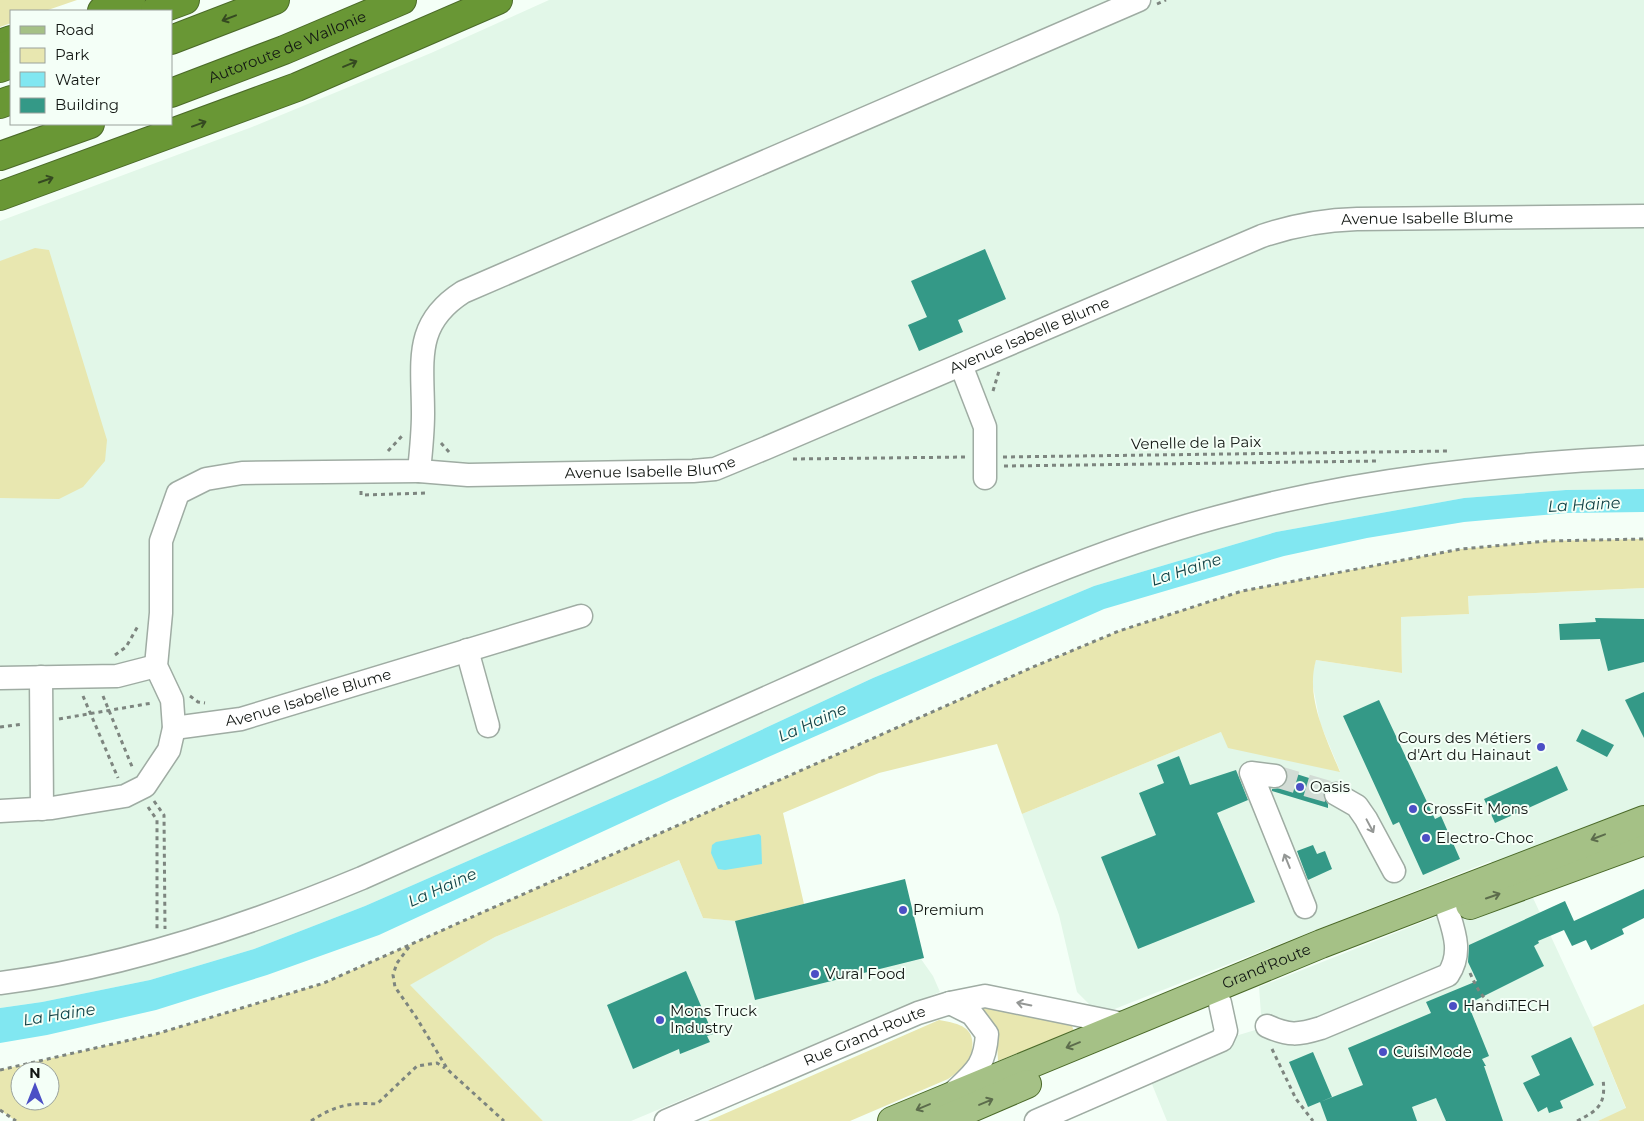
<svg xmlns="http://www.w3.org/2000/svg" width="1644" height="1121" viewBox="0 0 1644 1121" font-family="Montserrat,sans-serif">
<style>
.built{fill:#e2f7e8}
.green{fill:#e8e7b0;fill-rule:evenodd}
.water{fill:#81e7f1}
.building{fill:#349987}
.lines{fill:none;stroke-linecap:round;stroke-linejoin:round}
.minor-tunnel{stroke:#d2dcd5;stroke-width:22;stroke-dasharray:22 11;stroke-linecap:butt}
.minor-casing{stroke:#9faca3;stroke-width:25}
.major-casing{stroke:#4b6a29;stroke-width:30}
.highway-casing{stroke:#4b6a29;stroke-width:30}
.path{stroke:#7d857f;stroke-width:3;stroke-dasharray:4 4;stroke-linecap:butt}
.minor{stroke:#fff;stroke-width:22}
.major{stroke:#a5c186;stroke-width:28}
.highway{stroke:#699735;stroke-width:28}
.oneway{stroke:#354a21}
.oneway2{stroke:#949795}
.oneway3{stroke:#5c6c4c}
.poi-dot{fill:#4b4fc5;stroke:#f4fff7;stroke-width:2}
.labels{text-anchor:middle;stroke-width:4;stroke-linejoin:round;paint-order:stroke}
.street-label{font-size:15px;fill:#121713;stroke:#f4fff7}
.poi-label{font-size:15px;fill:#121713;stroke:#f4fff7;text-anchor:start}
.water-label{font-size:16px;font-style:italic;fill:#114145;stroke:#f4fff7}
</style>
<rect width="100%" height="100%" fill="#f4fff7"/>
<path class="built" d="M 549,0 L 1644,0 L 1644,489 L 1566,490 L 1464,498 L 1276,532 L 1094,586 L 873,678 L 660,777 L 365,906 L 254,949 L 150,980 L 42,1002 L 0,1008 L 0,221 L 252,127 L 431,53 Z
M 1644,588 L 1644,820 L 1497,875 L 1491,861 L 1107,1012 L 1090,1005 L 1077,992 L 1059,915 L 1022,814 L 1221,732 L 1340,771 L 1320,723 L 1311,676 L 1316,660 L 1402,673 L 1401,617 L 1469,614 L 1468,596 Z
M 679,860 L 703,918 L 735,921 L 903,881 L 921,959 L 933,976 L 940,992 L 631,1121 L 543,1121 L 409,985 L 495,937 Z
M 1527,885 L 1593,1027 L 1626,1109 L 1598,1121 L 1167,1121 L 1147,1072 L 1222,1040 L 1262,1028 L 1259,987 L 1448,912 Z"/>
<path class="green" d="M 0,0 L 77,0 L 45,11 L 11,11 L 11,23 L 0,27 Z
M 35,248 L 49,250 L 107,440 L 105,461 L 83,487 L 59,499 L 0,498 L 0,261 Z
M 1644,539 L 1644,588 L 1468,596 L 1469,614 L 1401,617 L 1402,673 L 1316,660 C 1305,697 1326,737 1340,772 L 1228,748 L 1221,732 L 1022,814 L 997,744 L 879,773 L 783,813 L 804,904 L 735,921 L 703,918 L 679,860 L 495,937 L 410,985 L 543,1121 L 16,1121 L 0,1110 L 0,1070 L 156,1034 L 324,983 L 1033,667 L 1119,631 L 1242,591 L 1461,549 L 1547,541 ZM 20,1071 L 50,1071 L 50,1101 L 20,1101 Z
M 991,1004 L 1072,1026 L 1074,1031 L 998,1061 C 997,1034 995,1022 975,1005 Z
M 1644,1004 L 1644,1121 L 1598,1121 L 1626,1108 L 1593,1027 Z
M 939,1020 C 970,1025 978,1032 969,1064 L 948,1079 L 850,1121 L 708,1121 Z"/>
<path class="water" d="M 1644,489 L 1644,512 L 1567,513 L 1464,522 L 1367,538 L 1284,556 L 1104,609 L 671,800 L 379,935 L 267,975 L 156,1010 L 47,1035 L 0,1043 L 0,1008 L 42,1002 L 150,980 L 254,949 L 365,906 L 660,777 L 873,678 L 1094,586 L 1276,532 L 1464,498 L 1566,490 Z
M 759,834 L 761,836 L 762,864 L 725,870 L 718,869 L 711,853 L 712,845 L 716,842 Z"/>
<path class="building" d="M 985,249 L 1006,299 L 958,320 L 963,332 L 919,351 L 908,325 L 927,317 L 911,281 Z
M 1595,618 L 1644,619 L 1644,662 L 1608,671 L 1600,639 L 1560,640 L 1559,624 L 1596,622 Z
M 1644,692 L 1644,738 L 1625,700 Z
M 1379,700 L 1435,819 L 1441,816 L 1460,859 L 1423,875 L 1399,822 L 1393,825 L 1343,716 Z
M 1582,729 L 1614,745 L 1607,757 L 1576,741 Z
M 1179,756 L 1190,785 L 1236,770 L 1248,800 L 1217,813 L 1255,902 L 1138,949 L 1101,857 L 1156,835 L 1139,793 L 1164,783 L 1157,765 Z
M 1557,766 L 1568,790 L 1495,823 L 1484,799 Z
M 1287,771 L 1328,784 L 1323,794 L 1328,804 L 1328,808 L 1272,791 L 1272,789 L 1280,788 L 1285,784 L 1288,778 Z
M 1313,845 L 1317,854 L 1325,851 L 1332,869 L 1308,880 L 1297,851 Z
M 905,879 L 924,958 L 755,1000 L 735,921 Z
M 1644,889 L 1644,918 L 1622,929 L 1624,934 L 1591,950 L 1586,940 L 1572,946 L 1564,930 L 1538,941 L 1539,943 L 1534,946 L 1544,966 L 1468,1004 L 1489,1056 L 1482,1059 L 1486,1066 L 1484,1066 L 1503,1121 L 1446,1121 L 1436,1098 L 1412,1107 L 1417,1121 L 1327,1121 L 1320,1102 L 1363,1085 L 1348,1048 L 1431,1013 L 1426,1002 L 1477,981 L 1468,962 L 1469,945 L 1565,901 L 1574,921 Z
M 686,971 L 713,1034 L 707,1036 L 710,1042 L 680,1054 L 679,1049 L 633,1069 L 607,1005 Z
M 1571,1037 L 1594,1085 L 1560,1101 L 1563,1108 L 1549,1113 L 1547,1107 L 1538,1112 L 1523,1083 L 1540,1075 L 1531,1056 Z
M 1313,1052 L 1332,1097 L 1308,1107 L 1289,1062 Z"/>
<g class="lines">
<path class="minor-tunnel" d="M 1275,776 L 1336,794"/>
<defs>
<g id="minor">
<path d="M 961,365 L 985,427 L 985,478"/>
<path id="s1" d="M 419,471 L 468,475 L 693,471 L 715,469 L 766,448 L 1262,236 C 1294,225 1323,220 1357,219 L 1644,216"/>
<path d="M 467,650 L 488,726"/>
<path d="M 41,677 L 42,809"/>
<path d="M 0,678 L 117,676 L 156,666"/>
<path id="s2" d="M 174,728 L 241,719 L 581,616"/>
<path d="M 1275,776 L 1251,773 L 1305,907"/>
<path d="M 1336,794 L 1357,806 L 1366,819 L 1394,871"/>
<path d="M 0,811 L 52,808 L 125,796 L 145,786 L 169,750 L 174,728 L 172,700 L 156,666 L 161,613 L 161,541 L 178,493 L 206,479 L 242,473 L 419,471 C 421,452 423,433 423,414 C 423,361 413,324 463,292 L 1139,0"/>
<path d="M 0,983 C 122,968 249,925 362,878 C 516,809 670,741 824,672 C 953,615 1082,554 1218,517 C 1357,479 1501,464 1644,457"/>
<path d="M 950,1003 L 972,1014 L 987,1034 C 985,1066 975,1072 953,1093"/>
<path d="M 1267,1026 C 1289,1036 1298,1035 1321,1028 L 1448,975 C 1462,954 1455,934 1448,912"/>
<path id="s3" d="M 666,1121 L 918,1013 L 950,1003 L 985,996 L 1123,1024"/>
<path d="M 1036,1121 L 1222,1040 L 1226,1031 L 1220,1003"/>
</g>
<g id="major">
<path d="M 1470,905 L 1644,841"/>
<path id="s4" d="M 892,1121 L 1321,944 L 1644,820"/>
<path d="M 941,1121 L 1027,1084"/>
</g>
<g id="highway">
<path d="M 102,11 L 131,0"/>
<path d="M 155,11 L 185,0"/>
<path d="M 171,40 L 275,0"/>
<path d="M 0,44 L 11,40"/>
<path d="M 0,68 L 11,64"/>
<path id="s5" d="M 171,93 L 284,50 L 402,0"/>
<path d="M 0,104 L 11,100"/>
<path d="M 0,156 L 90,124"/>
<path d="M 0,196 L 297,87 L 498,0"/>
</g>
</defs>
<use href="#minor" class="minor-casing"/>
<use href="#major" class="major-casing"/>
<use href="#highway" class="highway-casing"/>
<path class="path" d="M 1157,4 L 1166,0
M 993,391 L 999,371
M 441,443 L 450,453
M 388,451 L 402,436
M 1003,457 L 1450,451
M 793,459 L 967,457
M 1004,466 L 1380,461
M 361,491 L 361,495 L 428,493
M 115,655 L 126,647 L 138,626
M 83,696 L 118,778
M 103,696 L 133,769
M 190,696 L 198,702 L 205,703
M 59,719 L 152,703
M 0,727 L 23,724
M 154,801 L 164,815 L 165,929
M 148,807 L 157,820 L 157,930
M 409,947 L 397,963 L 393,975 L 395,987 L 416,1017 L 448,1070 L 504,1121
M 1470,973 C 1484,1005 1492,1008 1525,1010
M 1272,1049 L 1296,1099 L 1313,1121
M 0,1070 L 156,1034 L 324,983 L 1033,667 L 1119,631 L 1242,591 L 1461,549 L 1547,541 L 1644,539
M 0,1110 L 16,1121
M 311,1121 C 334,1106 350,1102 377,1104 L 417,1066 L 437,1063 L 445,1068
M 1577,1121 C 1599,1110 1606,1104 1603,1079"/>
<use href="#minor" class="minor"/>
<use href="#major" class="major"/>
<use href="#highway" class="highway"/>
</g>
<defs><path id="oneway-shaft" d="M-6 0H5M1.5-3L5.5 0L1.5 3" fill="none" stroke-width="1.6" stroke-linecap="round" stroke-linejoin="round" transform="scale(1.25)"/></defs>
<g class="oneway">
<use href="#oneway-shaft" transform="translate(229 18) rotate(159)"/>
<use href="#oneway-shaft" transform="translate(350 64) rotate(-23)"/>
<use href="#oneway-shaft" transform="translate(199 124) rotate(-20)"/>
<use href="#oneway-shaft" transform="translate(46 180) rotate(-19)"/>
</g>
<g class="oneway2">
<use href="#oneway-shaft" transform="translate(1370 826) rotate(62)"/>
<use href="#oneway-shaft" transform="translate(1287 861) rotate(-112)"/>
<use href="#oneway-shaft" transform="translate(1024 1004) rotate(-169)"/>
</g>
<g class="oneway3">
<use href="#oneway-shaft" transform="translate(1598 837) rotate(159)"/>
<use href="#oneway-shaft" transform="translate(1493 896) rotate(-19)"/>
<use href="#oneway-shaft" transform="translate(1073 1045) rotate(158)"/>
<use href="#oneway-shaft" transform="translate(986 1102) rotate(-23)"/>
<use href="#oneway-shaft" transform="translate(923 1107) rotate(157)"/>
</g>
<g class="poi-dot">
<circle cx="1541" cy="747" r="5"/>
<circle cx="1300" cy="787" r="5"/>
<circle cx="1413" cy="809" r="5"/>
<circle cx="1426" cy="838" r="5"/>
<circle cx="903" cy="910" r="5"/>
<circle cx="815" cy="974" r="5"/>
<circle cx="1453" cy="1006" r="5"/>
<circle cx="660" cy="1020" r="5"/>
<circle cx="1383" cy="1052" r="5"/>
</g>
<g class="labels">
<g class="street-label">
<text dy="5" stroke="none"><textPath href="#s5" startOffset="125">Autoroute de Wallonie</textPath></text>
<text dy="5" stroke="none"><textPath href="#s1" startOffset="1058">Avenue Isabelle Blume</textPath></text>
<text dy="5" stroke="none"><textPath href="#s1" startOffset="638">Avenue Isabelle Blume</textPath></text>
<text transform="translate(1196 443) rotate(-1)" y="5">Venelle de la Paix</text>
<text dy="5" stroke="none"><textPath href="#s1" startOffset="232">Avenue Isabelle Blume</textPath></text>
<text dy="5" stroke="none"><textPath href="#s2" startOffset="138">Avenue Isabelle Blume</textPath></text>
<text dy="5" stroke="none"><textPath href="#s4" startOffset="405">Grand'Route</textPath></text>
<text dy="5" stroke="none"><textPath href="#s3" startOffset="216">Rue Grand-Route</textPath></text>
</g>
<g class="poi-label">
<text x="1531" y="743" text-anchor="end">Cours des Métiers<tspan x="1531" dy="17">d'Art du Hainaut</tspan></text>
<text x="1310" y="792">Oasis</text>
<text x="1423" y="814">CrossFit Mons</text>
<text x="1436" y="843">Electro-Choc</text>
<text x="913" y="915">Premium</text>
<text x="825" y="979">Vural Food</text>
<text x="1463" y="1011">HandiTECH</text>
<text x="670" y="1016">Mons Truck<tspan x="670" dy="17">Industry</tspan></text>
<text x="1393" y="1057">CuisiMode</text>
</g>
<g class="water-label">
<text transform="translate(1584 504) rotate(-3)" y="6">La Haine</text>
<text transform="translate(1186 569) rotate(-18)" y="6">La Haine</text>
<text transform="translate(812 722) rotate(-24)" y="6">La Haine</text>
<text transform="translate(442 887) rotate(-24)" y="6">La Haine</text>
<text transform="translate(59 1014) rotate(-9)" y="6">La Haine</text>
</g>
</g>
<rect x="10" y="10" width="162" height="115" fill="#f4fff7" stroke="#9aa29c"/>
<rect x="20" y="26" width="25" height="8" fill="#a5c186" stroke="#9aa29c"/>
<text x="55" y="35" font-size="15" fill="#121713">Road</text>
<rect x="20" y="48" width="25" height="15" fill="#e8e7b0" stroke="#9aa29c"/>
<text x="55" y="60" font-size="15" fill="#121713">Park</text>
<rect x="20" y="72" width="25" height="15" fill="#81e7f1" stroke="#9aa29c"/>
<text x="55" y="85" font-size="15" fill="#121713">Water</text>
<rect x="20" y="98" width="25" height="15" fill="#349987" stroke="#9aa29c"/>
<text x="55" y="110" font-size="15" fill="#121713">Building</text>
<g transform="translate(35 1086)"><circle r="24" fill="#f4fff7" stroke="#9aa29c"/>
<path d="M0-4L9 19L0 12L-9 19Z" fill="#4b4fc5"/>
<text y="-8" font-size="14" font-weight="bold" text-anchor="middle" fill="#121713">N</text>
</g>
</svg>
